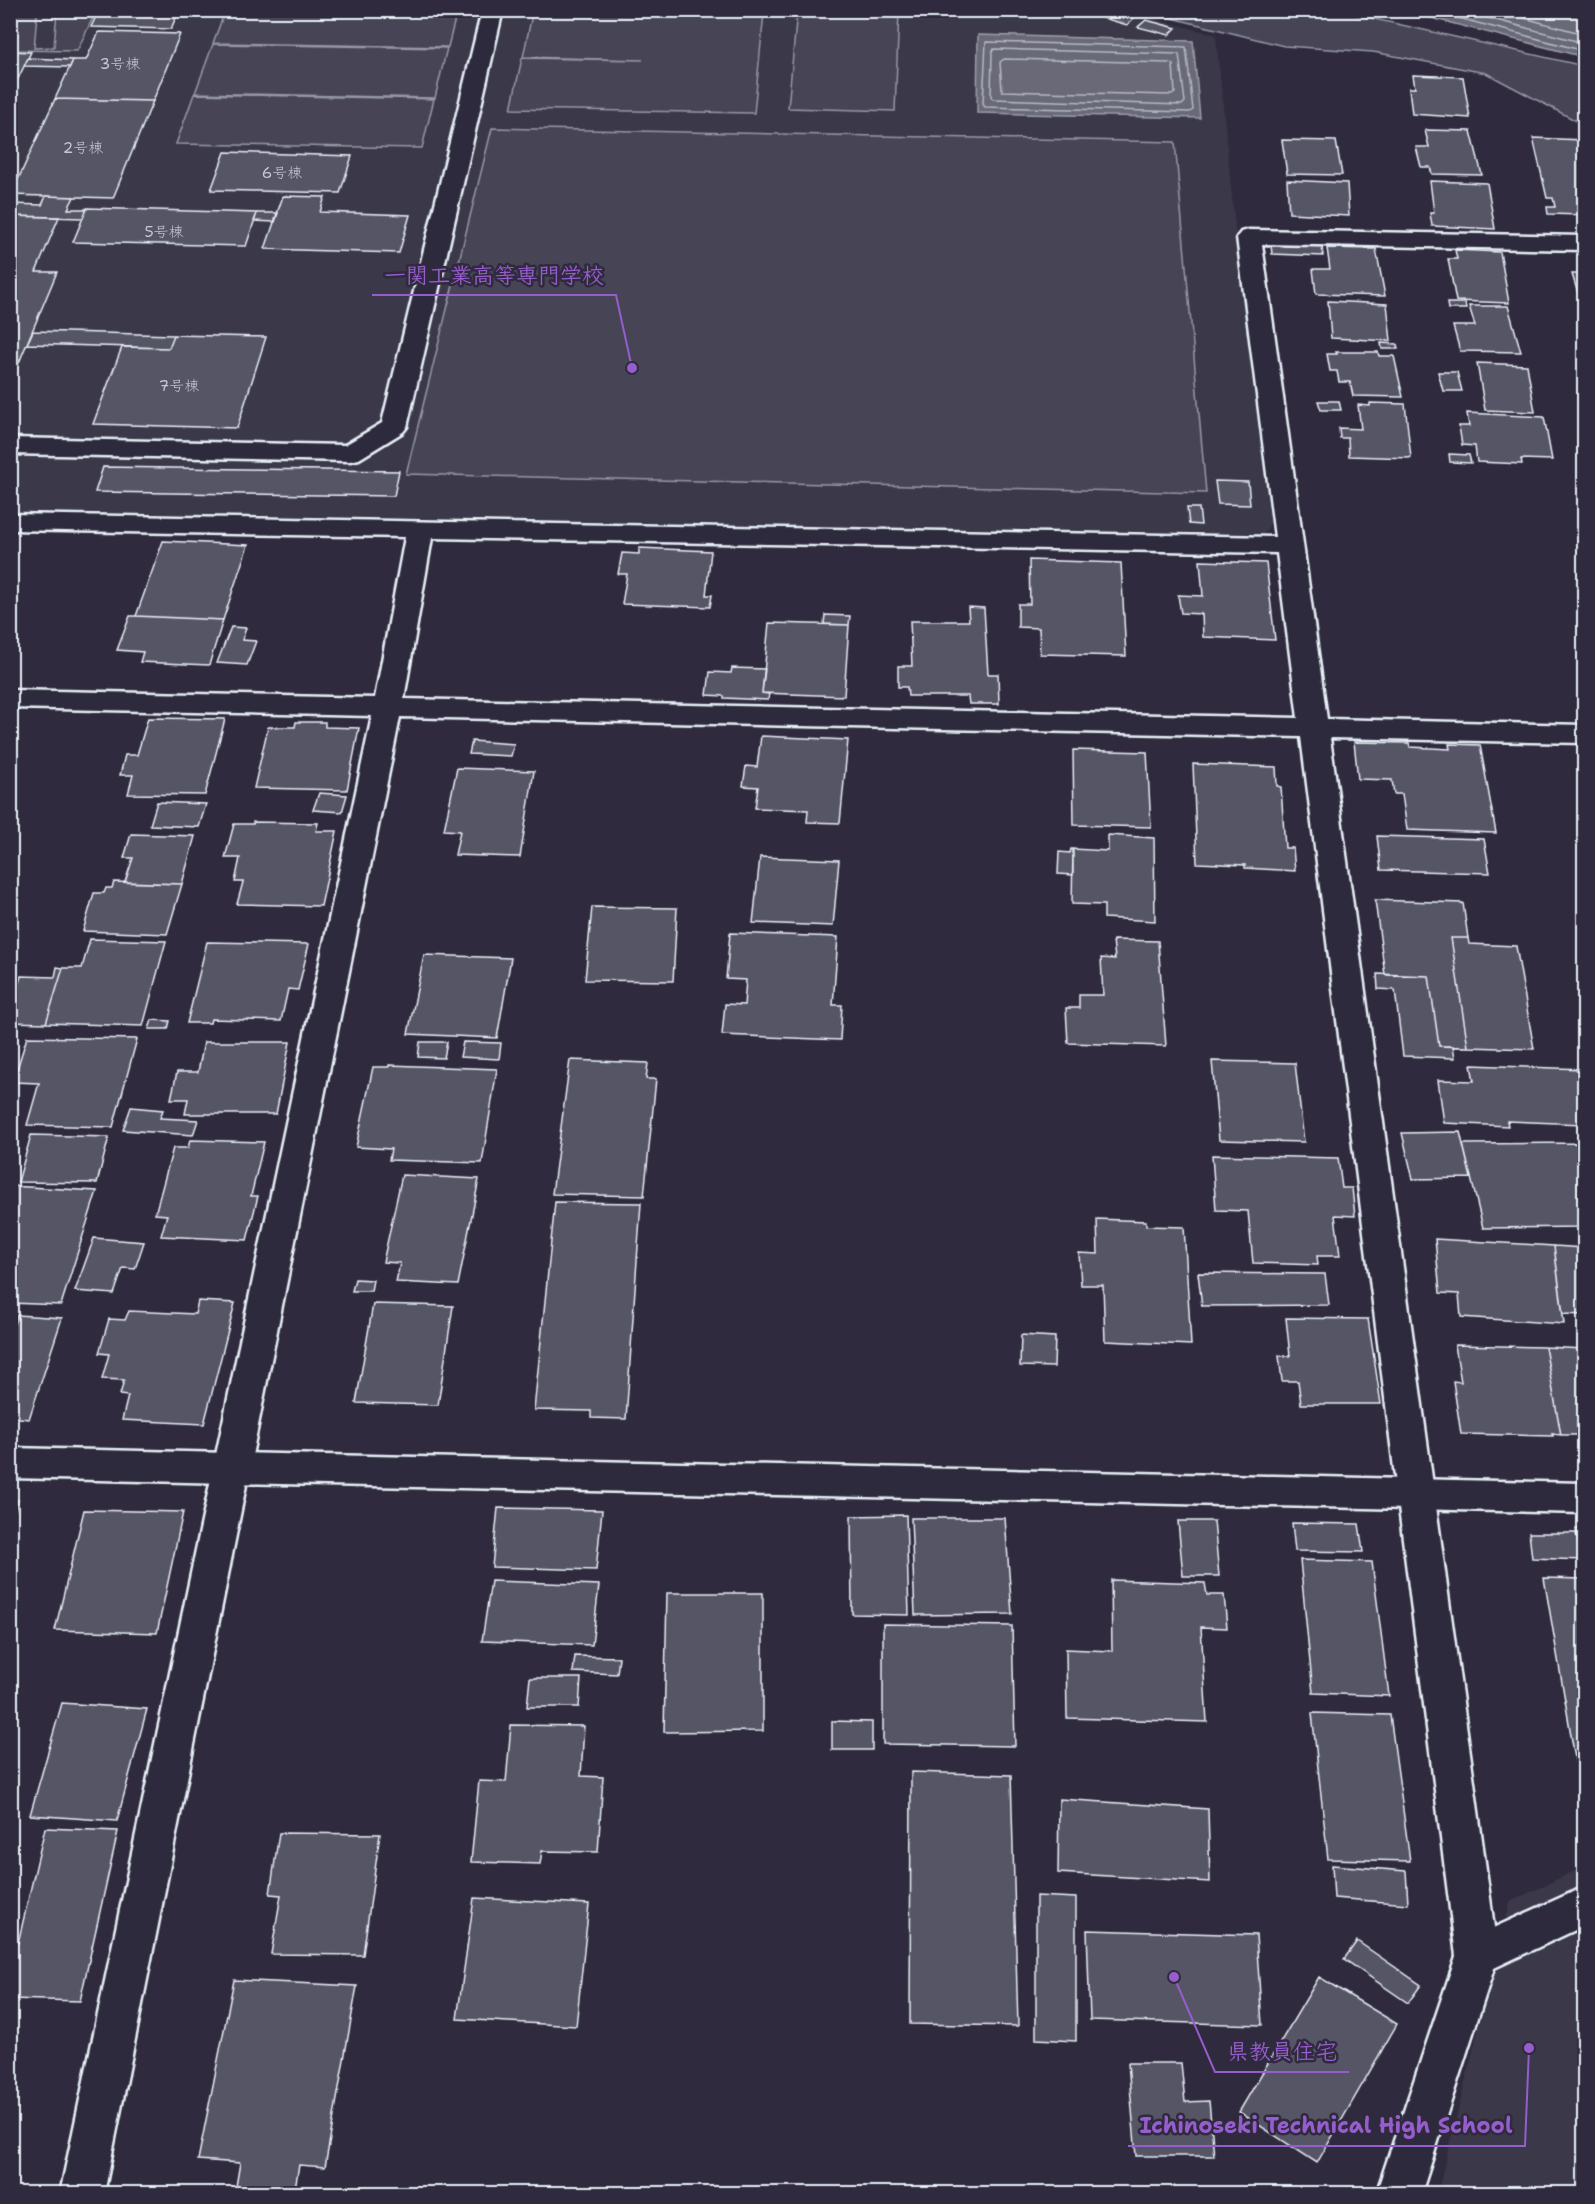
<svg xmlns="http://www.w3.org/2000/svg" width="1595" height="2204" viewBox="0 0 1595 2204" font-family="'Shantell Sans','Klee One',sans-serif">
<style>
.built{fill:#3b3749}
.green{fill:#464455;stroke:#979aa6;stroke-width:1.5}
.water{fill:#696978;stroke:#9c9fab;stroke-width:1.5}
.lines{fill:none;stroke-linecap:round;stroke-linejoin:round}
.shore{stroke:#b5bbc5;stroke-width:1.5}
.building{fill:#575565;stroke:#e8f1f8;stroke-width:1.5}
.service-casing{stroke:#e8f1f8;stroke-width:5}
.minor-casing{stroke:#e8f1f8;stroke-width:5}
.tertiary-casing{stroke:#e8f1f8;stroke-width:5}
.service{fill:#2f2a3d;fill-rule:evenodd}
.minor{fill:#2f2a3d;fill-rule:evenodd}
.tertiary{fill:#2f2a3d;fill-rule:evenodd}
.labels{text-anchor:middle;stroke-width:5;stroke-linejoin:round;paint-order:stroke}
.far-number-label{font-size:15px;fill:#c4cad3}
.leader{fill:none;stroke:#965dcd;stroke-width:2}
.callout-dot{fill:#965dcd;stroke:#2f2a3d;stroke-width:2}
.callout-label{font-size:22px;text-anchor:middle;font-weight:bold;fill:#965dcd;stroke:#2f2a3d;stroke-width:5;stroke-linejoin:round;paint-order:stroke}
</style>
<rect width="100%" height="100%" fill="#2f2a3d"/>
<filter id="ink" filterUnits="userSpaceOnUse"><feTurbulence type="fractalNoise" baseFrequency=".0167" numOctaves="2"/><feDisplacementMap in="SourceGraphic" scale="12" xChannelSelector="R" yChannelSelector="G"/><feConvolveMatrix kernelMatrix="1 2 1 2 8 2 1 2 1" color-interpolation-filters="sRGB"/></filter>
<g filter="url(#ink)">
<path class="built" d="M 1121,10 L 1216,35 L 1235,226 L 1271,523 L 1264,534 L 11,511 L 11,11 Z
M 1584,1866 L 1584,2193 L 1437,2194 L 1510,1902 Z"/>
<path class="green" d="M 533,10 L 764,13 L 754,113 L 511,109 L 522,58 L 643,60 L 523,57 Z
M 29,11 L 35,11 L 37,15 L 34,48 L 54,47 L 57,11 L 96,11 L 77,51 L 11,50 L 11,16 Z
M 225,11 L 226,10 L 457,11 L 448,47 L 213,43 Z
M 797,11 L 899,11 L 895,111 L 788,108 Z
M 1144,11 L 1339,11 L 1584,66 L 1584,125 L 1486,73 L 1373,52 L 1284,46 Z
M 213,44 L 447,48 L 435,98 L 195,93 Z
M 194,94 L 434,99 L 422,148 L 176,144 Z
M 492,128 L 1175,142 L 1206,493 L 406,474 Z"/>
<path class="water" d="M 1404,11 L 1584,11 L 1584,57 Z
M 978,35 L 1193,41 L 1200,118 L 977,113 Z"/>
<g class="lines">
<path class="shore" d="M 1428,10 L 1584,51
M 1458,10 L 1584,43
M 1494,10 L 1584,34
M 986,42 L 1186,47 L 1193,110 L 1190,112 L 985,107 L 983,104 Z
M 994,49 L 1179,54 L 1185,102 L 1182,105 L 993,99 L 991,97 L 992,52 Z
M 1004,59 L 1170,63 L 1173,65 L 1175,93 L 1172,95 L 1002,91 L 1000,62 Z"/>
</g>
<path class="building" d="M 99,10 L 179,10 L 171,29 L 91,27 Z
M 1076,10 L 1105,10 L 1134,18 L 1127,25 Z
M 1146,20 L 1176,28 L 1169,35 L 1138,27 Z
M 99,32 L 180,34 L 153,101 L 55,99 L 73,60 L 86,60 Z
M 10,51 L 31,52 L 11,93 L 10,93 Z
M 28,58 L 73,60 L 70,67 L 24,66 Z
M 1413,75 L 1463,77 L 1470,118 L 1412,114 L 1409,88 L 1415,88 Z
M 55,99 L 153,101 L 113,198 L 11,195 Z
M 1425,130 L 1471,131 L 1482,175 L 1432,174 L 1430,167 L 1421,167 L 1416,147 L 1429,147 Z
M 1533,138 L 1584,140 L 1584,215 L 1548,214 L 1547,207 L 1555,207 L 1553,198 L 1547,198 Z
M 1282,140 L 1336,141 L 1342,175 L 1287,174 Z
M 225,152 L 352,156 L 340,193 L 211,190 Z
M 1287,180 L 1347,183 L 1349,216 L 1289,213 Z
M 1430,181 L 1487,183 L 1495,229 L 1432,226 L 1430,213 L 1434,213 Z
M 46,196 L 74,197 L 68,209 L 87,209 L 83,218 L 10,216 L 10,204 L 42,205 Z
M 283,196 L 325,197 L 320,212 L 410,215 L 399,253 L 265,249 Z
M 87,208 L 257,213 L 246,246 L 73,242 Z
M 257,213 L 278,213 L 275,222 L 254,221 Z
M 10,216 L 59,217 L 36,272 L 57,272 L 10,384 Z
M 1271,245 L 1322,246 L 1323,256 L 1272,254 Z
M 1327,248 L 1376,249 L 1385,296 L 1316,294 L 1313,269 L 1330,269 Z
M 1455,250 L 1500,252 L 1509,303 L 1456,301 L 1448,259 L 1457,259 Z
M 1572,274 L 1584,274 L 1584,313 Z
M 1328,301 L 1387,304 L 1391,341 L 1331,338 Z
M 1447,303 L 1465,303 L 1466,309 L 1448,309 Z
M 1469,306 L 1508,306 L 1521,352 L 1460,351 L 1453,326 L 1475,326 Z
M 33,331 L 173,335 L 174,335 L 169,348 L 27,344 Z
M 174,335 L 266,337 L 237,428 L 93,424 L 122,347 L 169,348 Z
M 1381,343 L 1397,344 L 1398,349 L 1382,349 Z
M 1336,352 L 1378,352 L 1379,356 L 1394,356 L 1403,397 L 1353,396 L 1350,382 L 1339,382 L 1337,371 L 1330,371 L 1327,354 L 1337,354 Z
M 1477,363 L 1527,365 L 1535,412 L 1485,410 Z
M 1438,372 L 1457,372 L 1462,391 L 1443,391 Z
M 1318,401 L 1339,401 L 1341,410 L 1321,410 Z
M 1370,403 L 1405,404 L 1411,458 L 1349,456 L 1348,438 L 1340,438 L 1339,428 L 1361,429 L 1358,405 L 1370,406 Z
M 1467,413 L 1544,417 L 1552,460 L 1521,459 L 1522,464 L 1477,462 L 1475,446 L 1462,445 L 1459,426 L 1469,426 Z
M 1449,454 L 1469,455 L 1471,463 L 1450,462 Z
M 103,467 L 399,471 L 394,496 L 95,492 Z
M 1215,481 L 1248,482 L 1250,505 L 1218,504 Z
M 1187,508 L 1199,508 L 1201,525 L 1189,524 Z
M 163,541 L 248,545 L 223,620 L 136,616 Z
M 639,548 L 711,551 L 706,595 L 712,595 L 710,607 L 622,604 L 627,574 L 618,574 L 622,553 L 639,554 Z
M 1029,560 L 1121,563 L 1126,656 L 1040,654 L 1039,628 L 1018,627 L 1018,604 L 1030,604 Z
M 1200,561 L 1266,563 L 1275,640 L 1203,637 L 1202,614 L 1181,613 L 1178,595 L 1203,596 Z
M 968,607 L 984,608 L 988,674 L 998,674 L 999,704 L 969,704 L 968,696 L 908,696 L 907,687 L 898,687 L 898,666 L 912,666 L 910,621 L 969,621 Z
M 825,615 L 850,616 L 849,625 L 824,624 Z
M 130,616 L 136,616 L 223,620 L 209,665 L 140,662 L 143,652 L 117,650 Z
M 769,623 L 849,625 L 844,696 L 762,693 Z
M 231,627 L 246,628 L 242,640 L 256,641 L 247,665 L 217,663 Z
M 732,668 L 765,669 L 762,693 L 769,694 L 768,700 L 724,698 L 724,696 L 707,695 L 710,672 L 731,673 Z
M 148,718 L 225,719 L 205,795 L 128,794 L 133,775 L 120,775 L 125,755 L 137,755 Z
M 296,722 L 325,722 L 325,727 L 359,728 L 347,790 L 254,788 L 268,727 L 295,727 Z
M 761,736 L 848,740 L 840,823 L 807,822 L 808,810 L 755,808 L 758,787 L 743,786 L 746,766 L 757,767 Z
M 472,741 L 514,744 L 511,756 L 469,754 Z
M 1354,742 L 1409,743 L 1410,747 L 1450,749 L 1449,744 L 1480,745 L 1496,833 L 1407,830 L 1402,794 L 1394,794 L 1392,780 L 1358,779 Z
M 1073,750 L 1147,752 L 1151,827 L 1074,825 Z
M 1193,764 L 1276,767 L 1277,786 L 1281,787 L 1285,848 L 1293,848 L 1295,871 L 1245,868 L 1245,865 L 1197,863 Z
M 457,768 L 534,771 L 520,857 L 455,855 L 460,831 L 444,830 Z
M 319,793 L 347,795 L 342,812 L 313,810 Z
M 157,802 L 206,804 L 199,827 L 150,825 Z
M 253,822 L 318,823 L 316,831 L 337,831 L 321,906 L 237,904 L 243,882 L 235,882 L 240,858 L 225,858 L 234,824 L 253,824 Z
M 131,834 L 195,836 L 182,884 L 125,882 L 133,858 L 124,858 Z
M 1108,835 L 1154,838 L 1155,921 L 1104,918 L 1104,905 L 1072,904 L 1073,849 L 1108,851 Z
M 1377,836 L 1484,839 L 1490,873 L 1381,870 Z
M 1071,849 L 1073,849 L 1073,875 L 1058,874 L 1059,852 L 1070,853 Z
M 760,857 L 839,860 L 833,926 L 753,923 Z
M 114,882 L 182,884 L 167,934 L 83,931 L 94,893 L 104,893 L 106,888 L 112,888 Z
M 1375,900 L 1463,903 L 1468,938 L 1451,938 L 1468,1047 L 1439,1046 L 1429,976 L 1385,975 Z
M 592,907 L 677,908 L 673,981 L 585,980 Z
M 730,933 L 838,937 L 833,1005 L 842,1005 L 840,1040 L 722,1035 L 725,1004 L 744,1005 L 746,980 L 726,979 Z
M 1451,938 L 1468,938 L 1469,944 L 1516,946 L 1534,1049 L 1468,1047 Z
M 90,939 L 166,941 L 143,1026 L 46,1023 L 63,968 L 82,968 Z
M 1113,940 L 1158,941 L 1166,1046 L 1068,1043 L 1066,1008 L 1079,1008 L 1079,995 L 1103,995 L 1101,958 L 1115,959 Z
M 207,942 L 309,944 L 298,990 L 288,989 L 281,1021 L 211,1019 L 210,1023 L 187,1023 Z
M 424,955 L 511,958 L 497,1038 L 408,1034 Z
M 57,967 L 63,968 L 46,1023 L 10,1022 L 10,1011 L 21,976 L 55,977 Z
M 1377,974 L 1429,976 L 1439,1046 L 1453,1046 L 1455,1058 L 1403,1056 L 1395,990 L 1378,989 Z
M 152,1020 L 170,1021 L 168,1029 L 149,1029 Z
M 27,1037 L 137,1039 L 113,1127 L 27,1125 L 39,1083 L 13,1082 Z
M 204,1042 L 290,1042 L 276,1114 L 185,1114 L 188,1099 L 171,1099 L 177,1072 L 198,1072 Z
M 420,1042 L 447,1042 L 444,1058 L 418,1057 Z
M 463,1042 L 501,1043 L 499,1059 L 460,1057 Z
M 570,1060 L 648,1063 L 646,1079 L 656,1079 L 644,1196 L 552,1194 Z
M 1212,1061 L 1295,1063 L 1304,1142 L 1219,1140 Z
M 389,1065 L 497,1069 L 482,1163 L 389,1160 L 391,1149 L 356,1147 L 373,1067 L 389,1067 Z
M 1471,1065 L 1584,1069 L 1584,1124 L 1507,1121 L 1508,1126 L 1444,1123 L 1438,1080 L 1474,1081 Z
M 131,1107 L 163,1110 L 160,1118 L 198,1120 L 193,1135 L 123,1130 Z
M 1460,1132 L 1471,1178 L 1413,1179 L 1402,1133 Z
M 31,1135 L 109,1137 L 97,1183 L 18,1182 Z
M 190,1140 L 264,1142 L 251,1196 L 258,1196 L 247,1240 L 161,1236 L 167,1215 L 155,1214 L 173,1148 L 188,1148 Z
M 1584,1142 L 1584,1174 L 1576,1143 Z
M 1576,1143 L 1584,1174 L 1584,1227 L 1483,1228 L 1463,1144 Z
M 1212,1155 L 1338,1158 L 1342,1188 L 1352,1188 L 1355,1216 L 1335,1215 L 1340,1256 L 1317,1256 L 1318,1265 L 1253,1263 L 1248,1211 L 1216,1210 Z
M 402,1175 L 479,1179 L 458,1285 L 396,1282 L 400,1263 L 383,1262 Z
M 10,1186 L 97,1191 L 61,1305 L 10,1303 Z
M 555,1202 L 641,1203 L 626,1419 L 591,1418 L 591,1411 L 534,1410 Z
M 1097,1219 L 1146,1221 L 1146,1226 L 1184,1227 L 1191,1345 L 1105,1341 L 1103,1285 L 1081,1285 L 1079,1253 L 1098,1254 Z
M 94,1238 L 144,1242 L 135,1269 L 123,1268 L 114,1294 L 75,1291 Z
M 1435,1239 L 1554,1246 L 1564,1324 L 1461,1317 L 1459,1294 L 1440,1293 Z
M 1554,1246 L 1584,1248 L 1584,1315 L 1563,1314 Z
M 1198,1273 L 1325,1274 L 1329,1305 L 1202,1306 Z
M 355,1279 L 373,1280 L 371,1291 L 352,1291 Z
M 198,1301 L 235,1303 L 204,1424 L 122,1420 L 128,1396 L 120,1395 L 124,1380 L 102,1379 L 109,1354 L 99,1353 L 109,1319 L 125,1320 L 129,1311 L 195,1314 Z
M 373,1304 L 453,1306 L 438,1405 L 356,1403 Z
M 17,1315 L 62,1318 L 29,1419 L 10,1417 L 10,1336 Z
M 1286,1318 L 1368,1319 L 1381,1404 L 1301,1404 L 1298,1381 L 1282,1381 L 1279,1356 L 1290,1356 Z
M 1021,1335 L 1055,1337 L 1054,1367 L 1020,1366 Z
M 1455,1345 L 1545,1347 L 1561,1435 L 1552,1434 L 1553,1436 L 1461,1434 L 1453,1381 L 1461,1382 Z
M 1545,1347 L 1584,1349 L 1584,1435 L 1561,1435 Z
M 10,1500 L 18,1500 L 10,1527 Z
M 498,1508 L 602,1510 L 596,1570 L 492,1567 Z
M 84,1510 L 183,1512 L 157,1633 L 55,1630 Z
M 906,1515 L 909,1615 L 852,1614 L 851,1516 Z
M 911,1518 L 1005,1518 L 1012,1614 L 915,1615 Z
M 1178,1521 L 1214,1521 L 1219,1576 L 1183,1576 Z
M 1292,1523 L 1359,1524 L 1363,1552 L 1295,1551 Z
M 1576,1529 L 1584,1529 L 1584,1576 L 1582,1560 Z
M 1529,1533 L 1576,1533 L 1582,1560 L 1532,1558 Z
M 1300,1560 L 1372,1562 L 1389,1696 L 1313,1693 Z
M 1544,1578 L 1584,1579 L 1584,1770 L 1577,1770 Z
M 1111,1580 L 1205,1583 L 1207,1595 L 1224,1595 L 1227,1628 L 1201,1627 L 1207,1722 L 1067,1718 L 1066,1649 L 1112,1651 Z
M 491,1581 L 599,1585 L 592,1645 L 482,1641 Z
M 667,1593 L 763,1593 L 763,1731 L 664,1732 Z
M 883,1624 L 1012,1626 L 1015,1746 L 883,1744 Z
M 575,1656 L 619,1657 L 617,1674 L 573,1672 Z
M 530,1678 L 581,1678 L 579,1707 L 527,1707 Z
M 10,1692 L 18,1692 L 10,1725 Z
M 62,1703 L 147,1709 L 117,1821 L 30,1815 Z
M 1312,1713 L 1390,1715 L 1410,1861 L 1328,1859 Z
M 832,1721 L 872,1722 L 872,1750 L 832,1750 Z
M 511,1725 L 584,1726 L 581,1776 L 603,1777 L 598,1852 L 542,1851 L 540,1864 L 471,1862 L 479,1781 L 506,1782 Z
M 911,1772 L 1011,1775 L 1018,2026 L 910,2024 Z
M 1059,1799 L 1208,1809 L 1210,1882 L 1058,1873 Z
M 45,1828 L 118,1831 L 80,2001 L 10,1999 L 10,1942 L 18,1943 Z
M 279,1833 L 380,1834 L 363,1955 L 271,1954 L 281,1895 L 270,1894 Z
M 1332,1865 L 1406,1871 L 1408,1904 L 1334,1898 Z
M 1036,1896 L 1076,1898 L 1076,2041 L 1036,2039 Z
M 474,1898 L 589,1904 L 576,2026 L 457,2019 Z
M 1087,1930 L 1256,1935 L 1262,2025 L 1090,2020 Z
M 1357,1941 L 1421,1985 L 1408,2003 L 1344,1959 Z
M 1319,1977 L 1397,2024 L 1317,2163 L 1239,2112 Z
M 234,1980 L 357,1986 L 325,2167 L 299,2165 L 294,2194 L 235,2192 L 240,2163 L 198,2160 Z
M 1128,2063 L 1181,2063 L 1185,2102 L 1209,2101 L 1214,2156 L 1136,2156 Z"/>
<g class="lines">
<defs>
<path id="service" d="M 482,10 L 503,10 L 407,427 L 403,432 L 359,459 L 350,461 L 10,454 L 10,438 L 345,445 L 382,423 Z
M 1584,1887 L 1584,1926 L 1477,1976 L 1462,1970 L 1456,1956 L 1462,1942 Z"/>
<path id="minor" d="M 1249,230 L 1584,236 L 1584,250 L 1262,244 L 1327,719 L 1584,725 L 1584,743 L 1330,738 L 1498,1956 L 1421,2194 L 1376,2194 L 1456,1956 L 1301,737 L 400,717 L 104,2194 L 60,2194 L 372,716 L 10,708 L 10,690 L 375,698 L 405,537 L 10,530 L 10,514 L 1275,537 L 1237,237 L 1241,232 ZM 432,538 L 1277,553 L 1298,718 L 404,699 Z"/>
<path id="tertiary" d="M 10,1448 L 1584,1483 L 1584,1513 L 10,1478 Z"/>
</defs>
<use href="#service" class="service-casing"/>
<use href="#minor" class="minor-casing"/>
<use href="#tertiary" class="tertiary-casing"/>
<use href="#service" class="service"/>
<use href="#minor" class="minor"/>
<use href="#tertiary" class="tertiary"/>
</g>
</g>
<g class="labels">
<g class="far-number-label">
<text x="120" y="69">3号棟</text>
<text x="83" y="153">2号棟</text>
<text x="282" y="178">6号棟</text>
<text x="164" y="237">5号棟</text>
<text x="179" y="391">7号棟</text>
</g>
</g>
<path class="leader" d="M632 368L616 295H372M1174 1977L1215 2072H1349M1529 2048L1525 2146H1128"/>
<g class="callout-dot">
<circle cx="632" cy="368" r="6"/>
<circle cx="1174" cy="1977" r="6"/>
<circle cx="1529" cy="2048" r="6"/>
</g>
<g class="callout-label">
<text x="494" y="283">一関工業高等専門学校</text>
<text x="1282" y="2059">県教員住宅</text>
<text x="1326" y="2133">Ichinoseki Technical High School</text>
</g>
<rect width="1595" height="2204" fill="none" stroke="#2f2a3d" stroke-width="36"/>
<rect x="18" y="18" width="1559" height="2168" fill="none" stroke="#e8f1f8" stroke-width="2" filter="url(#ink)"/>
</svg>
